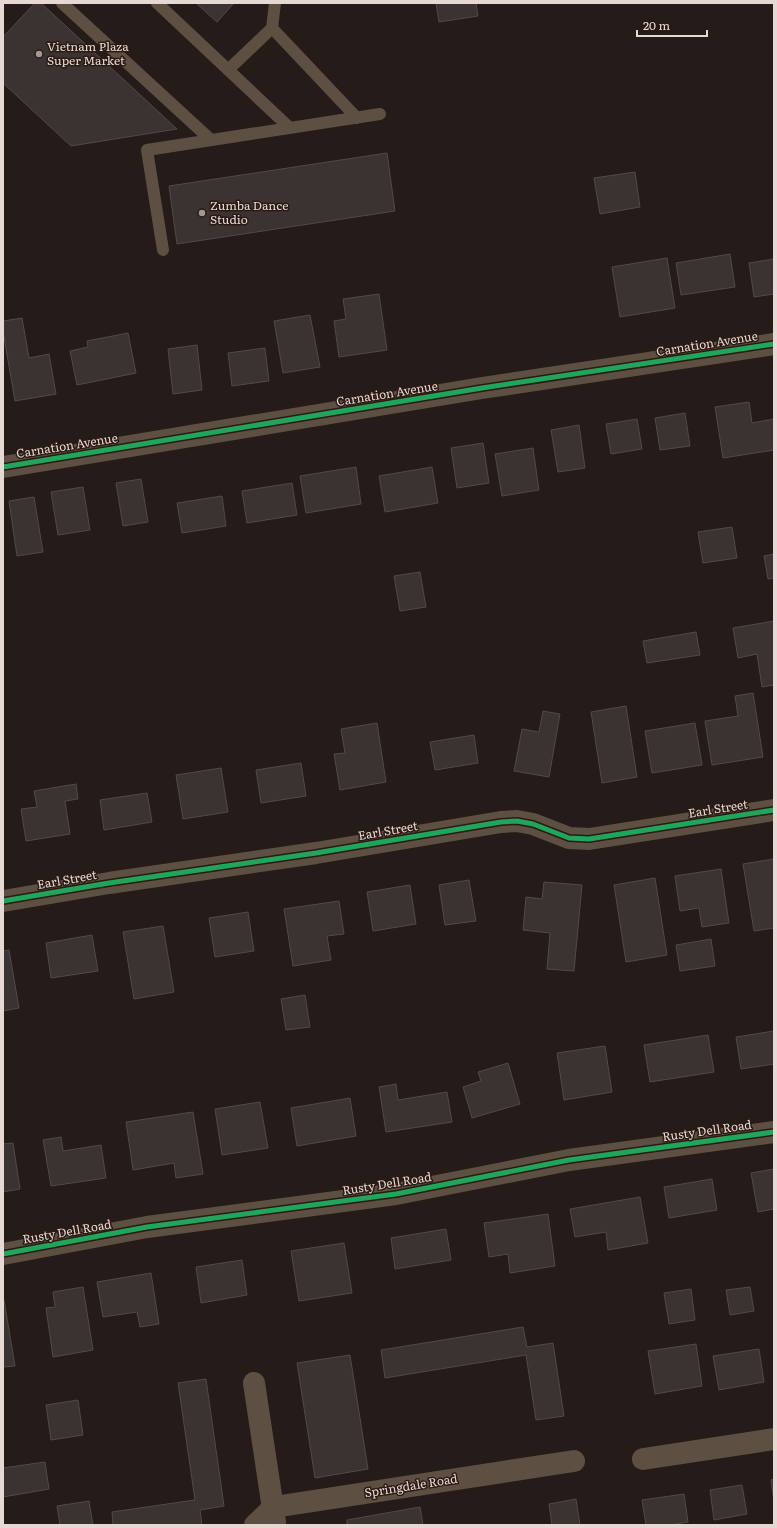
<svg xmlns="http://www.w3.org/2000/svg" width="777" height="1528" viewBox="0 0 777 1528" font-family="Literata,serif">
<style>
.building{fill:#3b3332;stroke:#524948}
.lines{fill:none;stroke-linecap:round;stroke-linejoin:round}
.lane{stroke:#5d5042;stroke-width:12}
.street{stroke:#5d5042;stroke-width:22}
.cycleway-casing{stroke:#2b1a13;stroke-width:8}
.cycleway{stroke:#20a55d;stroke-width:5}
.poi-dot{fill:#a29793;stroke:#2b1a13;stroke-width:1.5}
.labels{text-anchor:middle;stroke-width:3;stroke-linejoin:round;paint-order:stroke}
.poi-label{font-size:12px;fill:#e6d9d4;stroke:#2b1a13;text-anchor:start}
.street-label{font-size:12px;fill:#e6d9d4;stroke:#2b1a13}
</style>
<rect width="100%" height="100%" fill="#251c19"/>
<path class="building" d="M 35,3 L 41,3 L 177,129 L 71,146 L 3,83 L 3,37 Z
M 196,3 L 234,3 L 217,22 Z
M 436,3 L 476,3 L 478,16 L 439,22 Z
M 387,153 L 395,211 L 177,244 L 169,186 Z
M 635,172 L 640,207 L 600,214 L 594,178 Z
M 730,254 L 735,287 L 681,295 L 676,263 Z
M 667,258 L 675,308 L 620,317 L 612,267 Z
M 774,259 L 774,294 L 754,297 L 749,263 Z
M 379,294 L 387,350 L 339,357 L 334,321 L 346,319 L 343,299 Z
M 310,315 L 320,367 L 283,373 L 274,321 Z
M 22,318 L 29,358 L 49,354 L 56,394 L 15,401 L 3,331 L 3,321 Z
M 128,333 L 136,373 L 77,385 L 70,351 L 88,347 L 87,341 Z
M 197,345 L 202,390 L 173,394 L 168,349 Z
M 265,348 L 269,381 L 232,386 L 228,353 Z
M 749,402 L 752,423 L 774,419 L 774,450 L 723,458 L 715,407 Z
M 685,413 L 690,446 L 660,450 L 655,418 Z
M 637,419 L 642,449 L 611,454 L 606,424 Z
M 579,425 L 585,468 L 558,472 L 551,430 Z
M 483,443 L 489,483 L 457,488 L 451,448 Z
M 533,448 L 539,490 L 502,496 L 495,454 Z
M 356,467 L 361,504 L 306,513 L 300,476 Z
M 432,467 L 438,503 L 385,512 L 379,476 Z
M 141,479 L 148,522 L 123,526 L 116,483 Z
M 292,483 L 297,515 L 247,523 L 242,491 Z
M 83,487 L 90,530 L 58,535 L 51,492 Z
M 222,496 L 226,526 L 182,533 L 177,503 Z
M 34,497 L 43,552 L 17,556 L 9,501 Z
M 732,527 L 737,558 L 703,563 L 698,532 Z
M 774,554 L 774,578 L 768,579 L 764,556 Z
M 420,572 L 426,607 L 400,611 L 394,576 Z
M 774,621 L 774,685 L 762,687 L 757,654 L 738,658 L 733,628 Z
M 696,632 L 700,655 L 647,663 L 643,641 Z
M 753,693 L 763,757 L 712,765 L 705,721 L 738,716 L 735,696 Z
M 626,706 L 637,777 L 602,783 L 591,712 Z
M 543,711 L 560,714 L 549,777 L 514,771 L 522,729 L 539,732 Z
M 377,723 L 386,782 L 340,790 L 334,754 L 345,753 L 341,729 Z
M 695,723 L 702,765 L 652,773 L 645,731 Z
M 474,735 L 478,763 L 435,770 L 430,742 Z
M 301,763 L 306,796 L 261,803 L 256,770 Z
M 221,768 L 228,812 L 183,819 L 176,775 Z
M 76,784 L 78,799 L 65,801 L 70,834 L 26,841 L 21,809 L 37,807 L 34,791 Z
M 147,793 L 152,822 L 104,830 L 100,800 Z
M 774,859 L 774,928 L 754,931 L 743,864 Z
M 721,869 L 729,923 L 702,927 L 699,908 L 680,911 L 675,876 Z
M 655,878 L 667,955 L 626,962 L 614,885 Z
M 469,880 L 476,921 L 445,925 L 439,885 Z
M 544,882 L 582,885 L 574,971 L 547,969 L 550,933 L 523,930 L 526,897 L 542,899 Z
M 410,885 L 416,924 L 373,931 L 367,892 Z
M 339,901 L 344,934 L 327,936 L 331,960 L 293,966 L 284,909 Z
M 248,912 L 254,951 L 215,957 L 209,918 Z
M 163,926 L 174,992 L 134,999 L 123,932 Z
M 92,935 L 98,971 L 51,978 L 46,943 Z
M 711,939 L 715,966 L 680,971 L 676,945 Z
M 9,950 L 19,1008 L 3,1011 L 3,951 Z
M 305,995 L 310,1027 L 286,1030 L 281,999 Z
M 774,1031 L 774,1064 L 741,1069 L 736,1037 Z
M 708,1035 L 714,1072 L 650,1082 L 644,1045 Z
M 605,1046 L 612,1092 L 564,1100 L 557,1053 Z
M 508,1063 L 520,1104 L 472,1118 L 463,1087 L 481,1081 L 478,1072 Z
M 396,1084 L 398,1100 L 447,1092 L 452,1122 L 386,1132 L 379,1087 Z
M 350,1098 L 356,1136 L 297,1146 L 291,1108 Z
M 260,1102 L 268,1148 L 222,1155 L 215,1109 Z
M 193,1112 L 203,1174 L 176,1178 L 174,1163 L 133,1170 L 126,1122 Z
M 61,1137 L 63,1151 L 101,1145 L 106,1178 L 51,1186 L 43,1140 Z
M 13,1143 L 20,1189 L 3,1192 L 3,1144 Z
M 774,1169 L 774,1209 L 758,1212 L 751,1173 Z
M 712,1179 L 717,1210 L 669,1218 L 664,1187 Z
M 640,1197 L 648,1243 L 608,1250 L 606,1232 L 575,1237 L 570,1209 Z
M 548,1214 L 555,1266 L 510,1273 L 508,1254 L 489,1257 L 484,1223 Z
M 446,1229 L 451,1260 L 395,1269 L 391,1238 Z
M 344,1243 L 352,1293 L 299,1301 L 291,1251 Z
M 242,1260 L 247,1295 L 201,1303 L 196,1267 Z
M 151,1273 L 159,1324 L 140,1327 L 137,1312 L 103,1317 L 97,1282 Z
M 83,1287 L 93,1350 L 53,1357 L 46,1308 L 55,1307 L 53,1292 Z
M 750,1287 L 754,1311 L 730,1315 L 726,1290 Z
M 691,1289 L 695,1320 L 669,1324 L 664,1293 Z
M 3,1300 L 4,1300 L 15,1366 L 3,1367 Z
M 523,1327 L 527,1347 L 553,1343 L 564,1416 L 536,1420 L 526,1355 L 385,1378 L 381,1350 Z
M 696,1344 L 702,1386 L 655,1394 L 648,1351 Z
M 759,1349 L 764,1382 L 719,1390 L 713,1356 Z
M 350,1355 L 368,1469 L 315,1478 L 297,1363 Z
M 206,1379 L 224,1506 L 200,1510 L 202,1525 L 113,1525 L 112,1512 L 195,1500 L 178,1383 Z
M 78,1400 L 83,1435 L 51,1440 L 46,1405 Z
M 45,1462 L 49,1489 L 3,1497 L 3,1468 Z
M 774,1479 L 774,1502 L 771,1480 Z
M 742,1485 L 747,1514 L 714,1520 L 710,1490 Z
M 684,1494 L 688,1522 L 670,1525 L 646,1525 L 642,1500 Z
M 576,1499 L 580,1525 L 552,1525 L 549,1504 Z
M 89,1501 L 93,1525 L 60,1525 L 57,1506 Z
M 420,1507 L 423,1525 L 347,1525 L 347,1520 Z"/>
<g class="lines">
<path class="lane" d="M 62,3 L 211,140
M 157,3 L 290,128
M 272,28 L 357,118
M 228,70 L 272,28 L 275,3
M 163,250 L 147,150 L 380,114"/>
<path class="street" d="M 3,467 L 482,388 L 774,344
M 3,901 L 109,883 L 316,853 L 501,822 L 517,821 L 533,824 L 569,838 L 589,839 L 774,810
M 3,1254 L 147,1227 L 396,1194 L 569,1160 L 774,1132
M 254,1383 L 275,1522
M 643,1459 L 774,1439
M 255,1525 L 274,1507 L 574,1461"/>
<defs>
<path id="cycleway" d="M 3,467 L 482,388 L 774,344
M 3,901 L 109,883 L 316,853 L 501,822 L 517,821 L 533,824 L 569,838 L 589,839 L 774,810
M 3,1254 L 147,1227 L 396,1194 L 569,1160 L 774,1132"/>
</defs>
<use href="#cycleway" class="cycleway-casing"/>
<use href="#cycleway" class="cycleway"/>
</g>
<g class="poi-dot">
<circle cx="39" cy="54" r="4"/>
<circle cx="202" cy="213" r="4"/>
</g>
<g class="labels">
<g class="poi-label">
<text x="47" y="51">Vietnam Plaza<tspan x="47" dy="14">Super Market</tspan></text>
<text x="210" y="210">Zumba Dance<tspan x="210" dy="14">Studio</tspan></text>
</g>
<g class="street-label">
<text transform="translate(707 344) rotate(-9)" y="4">Carnation Avenue</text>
<text transform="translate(387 394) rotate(-9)" y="4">Carnation Avenue</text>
<text transform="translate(67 446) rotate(-9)" y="4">Carnation Avenue</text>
<text transform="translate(718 809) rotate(-9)" y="4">Earl Street</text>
<text transform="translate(388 831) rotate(-10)" y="4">Earl Street</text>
<text transform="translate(67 880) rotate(-10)" y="4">Earl Street</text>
<text transform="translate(707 1131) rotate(-8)" y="4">Rusty Dell Road</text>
<text transform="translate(387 1184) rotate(-9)" y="4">Rusty Dell Road</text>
<text transform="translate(67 1232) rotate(-10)" y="4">Rusty Dell Road</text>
<text transform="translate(411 1486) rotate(-9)" y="4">Springdale Road</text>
</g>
</g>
<rect width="777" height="1528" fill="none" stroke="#e6d9d4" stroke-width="8"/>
<path d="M637 30v6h70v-6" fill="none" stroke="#e6d9d4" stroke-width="2"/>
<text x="643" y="30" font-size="12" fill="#e6d9d4" stroke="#2b1a13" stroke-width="3" paint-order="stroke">20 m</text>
</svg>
